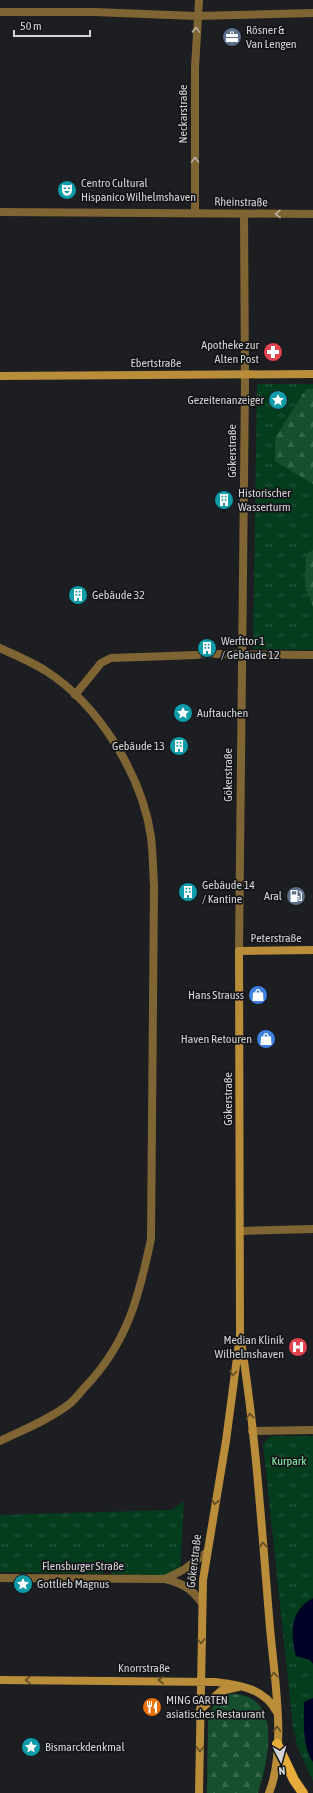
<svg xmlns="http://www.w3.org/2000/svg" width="313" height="1793" viewBox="0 0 313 1793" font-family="'Asap Condensed',sans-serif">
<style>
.grass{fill:url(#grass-tufts)}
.forest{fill:url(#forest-firs)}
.water{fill:#000127}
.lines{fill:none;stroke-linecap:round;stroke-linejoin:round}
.street-tunnel{stroke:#38393c;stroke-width:8;stroke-dasharray:8 4;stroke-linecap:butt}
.street{stroke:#806534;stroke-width:8}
.secondary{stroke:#b98d39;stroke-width:8}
.primary{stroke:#e6ab3a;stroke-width:10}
.oneway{stroke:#b9b2a5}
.oneway2{stroke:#5e4b27}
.labels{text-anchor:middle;stroke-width:3.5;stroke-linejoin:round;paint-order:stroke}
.poi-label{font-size:12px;fill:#d2d3d5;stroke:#141518;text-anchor:start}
.street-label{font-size:12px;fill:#d2d3d5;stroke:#141518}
.park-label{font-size:12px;fill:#86eca8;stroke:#141518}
</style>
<defs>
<pattern id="grass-tufts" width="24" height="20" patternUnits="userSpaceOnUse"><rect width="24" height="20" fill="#043c1e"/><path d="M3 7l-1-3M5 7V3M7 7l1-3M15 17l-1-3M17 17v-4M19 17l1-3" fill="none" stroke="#28573e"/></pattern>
<pattern id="forest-firs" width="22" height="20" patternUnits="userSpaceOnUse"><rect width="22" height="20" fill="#14502d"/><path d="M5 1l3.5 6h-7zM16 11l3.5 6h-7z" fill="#35684b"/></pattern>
</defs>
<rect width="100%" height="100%" fill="#1d1e21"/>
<path class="grass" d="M 257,384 L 313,384 L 313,650 L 253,649 Z
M 271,1436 L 313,1436 L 313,1781 L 298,1749 L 293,1727 L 263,1444 Z
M 184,1501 L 180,1576 L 111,1574 L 111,1568 L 104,1568 L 103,1574 L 0,1572 L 0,1515 L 172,1510 Z"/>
<path class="forest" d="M 306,389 L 313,389 L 313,484 L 275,461 L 275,438 Z
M 313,550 L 313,607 L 305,586 L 306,554 Z
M 231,1694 C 284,1694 268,1761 258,1793 L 207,1793 L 208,1718 C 212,1705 217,1699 231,1694 Z"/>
<path class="water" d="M 313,1598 L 313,1664 L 310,1660 L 296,1656 C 290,1632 290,1611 313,1598 Z
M 313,1698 L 313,1762 C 302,1746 304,1721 304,1702 Z"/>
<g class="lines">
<path class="street-tunnel" d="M 197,655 L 216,654"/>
<path class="street" d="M 0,12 L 94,12 L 196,16 L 313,13
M 0,212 L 313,214
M 195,213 L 195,68 L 199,0
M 0,648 C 15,655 32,662 46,671 C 99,705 142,775 151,837 C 153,853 153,870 154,886 L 151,1239 C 139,1296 128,1341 87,1385 C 80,1392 75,1400 68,1405 C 48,1420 23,1430 0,1441
M 216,654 L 313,655
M 75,695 L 101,663 L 111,658 L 197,655
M 239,951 L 245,384 L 244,215
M 240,1231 L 313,1229
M 252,1431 L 313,1430
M 0,1578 L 165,1579 C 182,1583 191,1588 201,1602
M 165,1579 L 185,1569 L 206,1553"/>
<path class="secondary" d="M 0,376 L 313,374
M 241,1341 C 256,1436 262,1532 270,1628 C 274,1675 287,1749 269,1793
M 0,1680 L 216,1682 C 239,1685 264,1688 276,1711
M 200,1710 L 221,1691 L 238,1687
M 199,1793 L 203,1580 L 226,1441 L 240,1335 L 239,951 L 313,950"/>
<path class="primary" d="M 277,1744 L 294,1780 L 303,1793"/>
</g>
<defs><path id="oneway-chevron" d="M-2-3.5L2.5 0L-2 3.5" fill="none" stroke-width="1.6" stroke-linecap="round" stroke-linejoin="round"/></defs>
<g class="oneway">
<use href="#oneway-chevron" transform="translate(196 30) rotate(-88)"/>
<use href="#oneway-chevron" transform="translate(195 160) rotate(-90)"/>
<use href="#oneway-chevron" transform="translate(278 214) rotate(179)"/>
</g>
<g class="oneway2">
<use href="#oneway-chevron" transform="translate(233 1373) rotate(97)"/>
<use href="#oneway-chevron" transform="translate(250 1416) rotate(-96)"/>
<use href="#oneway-chevron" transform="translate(215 1502) rotate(100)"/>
<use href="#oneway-chevron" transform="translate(263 1545) rotate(-95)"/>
<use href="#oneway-chevron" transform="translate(201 1641) rotate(91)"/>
<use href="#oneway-chevron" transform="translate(274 1675) rotate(-95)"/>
<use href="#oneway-chevron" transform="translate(28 1680) rotate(179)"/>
<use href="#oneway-chevron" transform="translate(161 1680) rotate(-180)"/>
<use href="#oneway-chevron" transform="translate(277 1729) rotate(-90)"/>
<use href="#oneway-chevron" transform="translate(200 1749) rotate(91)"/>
</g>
<defs>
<symbol id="office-disc" viewBox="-11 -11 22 22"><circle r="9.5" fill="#5c6f8a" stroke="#141518"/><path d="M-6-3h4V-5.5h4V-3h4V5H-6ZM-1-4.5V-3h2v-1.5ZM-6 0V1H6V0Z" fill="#fff"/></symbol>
<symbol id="theatre-disc" viewBox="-11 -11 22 22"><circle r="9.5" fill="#0f9aa8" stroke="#141518"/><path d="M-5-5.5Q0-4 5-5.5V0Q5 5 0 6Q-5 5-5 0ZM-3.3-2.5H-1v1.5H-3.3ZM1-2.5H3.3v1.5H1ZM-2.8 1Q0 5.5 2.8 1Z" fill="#fff"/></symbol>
<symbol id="pharmacy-disc" viewBox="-11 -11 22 22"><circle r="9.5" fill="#e0444e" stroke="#141518"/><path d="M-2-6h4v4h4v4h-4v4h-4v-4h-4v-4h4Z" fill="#fff"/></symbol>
<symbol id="sight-disc" viewBox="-11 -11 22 22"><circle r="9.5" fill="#0f9aa8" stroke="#141518"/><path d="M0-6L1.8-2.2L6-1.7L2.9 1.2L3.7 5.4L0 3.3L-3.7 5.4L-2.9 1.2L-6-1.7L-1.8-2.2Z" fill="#fff"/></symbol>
<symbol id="building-disc" viewBox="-11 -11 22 22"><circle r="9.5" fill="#0f9aa8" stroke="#141518"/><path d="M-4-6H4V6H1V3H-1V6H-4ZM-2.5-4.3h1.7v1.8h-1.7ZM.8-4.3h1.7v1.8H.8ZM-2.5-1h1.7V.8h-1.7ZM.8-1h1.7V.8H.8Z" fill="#fff"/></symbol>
<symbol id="fuel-disc" viewBox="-11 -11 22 22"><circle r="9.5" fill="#5c6f8a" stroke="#141518"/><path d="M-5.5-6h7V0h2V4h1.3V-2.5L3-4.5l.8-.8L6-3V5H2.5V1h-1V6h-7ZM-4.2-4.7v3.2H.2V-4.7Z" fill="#fff"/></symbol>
<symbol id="shop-disc" viewBox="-11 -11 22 22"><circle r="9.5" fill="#3f7fe0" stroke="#141518"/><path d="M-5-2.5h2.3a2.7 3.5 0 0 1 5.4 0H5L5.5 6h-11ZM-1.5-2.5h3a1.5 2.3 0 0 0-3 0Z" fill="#fff"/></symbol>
<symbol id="hospital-disc" viewBox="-11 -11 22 22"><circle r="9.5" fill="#e0444e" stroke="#141518"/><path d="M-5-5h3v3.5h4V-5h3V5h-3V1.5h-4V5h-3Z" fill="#fff"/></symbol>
<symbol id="restaurant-disc" viewBox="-11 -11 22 22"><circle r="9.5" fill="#e8710a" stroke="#141518"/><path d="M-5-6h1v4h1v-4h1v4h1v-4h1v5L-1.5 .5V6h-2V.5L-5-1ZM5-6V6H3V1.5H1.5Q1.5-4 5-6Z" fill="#fff"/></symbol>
</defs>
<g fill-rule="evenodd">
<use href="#office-disc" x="221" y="26" width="22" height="22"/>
<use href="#theatre-disc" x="56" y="179" width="22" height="22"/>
<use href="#pharmacy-disc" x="262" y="341" width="22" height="22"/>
<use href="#sight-disc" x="267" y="389" width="22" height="22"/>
<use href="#building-disc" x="213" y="489" width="22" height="22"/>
<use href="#building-disc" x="67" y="584" width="22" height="22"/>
<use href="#building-disc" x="196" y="637" width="22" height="22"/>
<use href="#sight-disc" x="172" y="702" width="22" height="22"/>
<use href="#building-disc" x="168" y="735" width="22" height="22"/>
<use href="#building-disc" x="177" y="881" width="22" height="22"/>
<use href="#fuel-disc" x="285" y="885" width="22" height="22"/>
<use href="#shop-disc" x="247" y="984" width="22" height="22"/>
<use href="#shop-disc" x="255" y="1028" width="22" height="22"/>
<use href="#hospital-disc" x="287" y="1336" width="22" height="22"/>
<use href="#sight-disc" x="12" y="1573" width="22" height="22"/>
<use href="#restaurant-disc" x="141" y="1696" width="22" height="22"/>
<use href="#sight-disc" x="20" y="1736" width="22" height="22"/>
</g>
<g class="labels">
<g class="poi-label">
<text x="246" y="34">Rösner &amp;<tspan x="246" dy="14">Van Lengen</tspan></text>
<text x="81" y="187">Centro Cultural<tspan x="81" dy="14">Hispanico Wilhelmshaven</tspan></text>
<text x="259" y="349" text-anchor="end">Apotheke zur<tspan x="259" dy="14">Alten Post</tspan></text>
<text x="264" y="404" text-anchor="end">Gezeitenanzeiger</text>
<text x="238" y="497">Historischer<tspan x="238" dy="14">Wasserturm</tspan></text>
<text x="92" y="599">Gebäude 32</text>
<text x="221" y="645">Werfttor 1<tspan x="221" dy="14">/ Gebäude 12</tspan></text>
<text x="197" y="717">Auftauchen</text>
<text x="165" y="750" text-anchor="end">Gebäude 13</text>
<text x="202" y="889">Gebäude 14<tspan x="202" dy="14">/ Kantine</tspan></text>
<text x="282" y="900" text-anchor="end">Aral</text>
<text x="244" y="999" text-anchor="end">Hans Strauss</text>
<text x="252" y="1043" text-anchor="end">Haven Retouren</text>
<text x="284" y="1344" text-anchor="end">Median Klinik<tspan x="284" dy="14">Wilhelmshaven</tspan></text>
<text x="37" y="1588">Gottlieb Magnus</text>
<text x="166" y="1704">MING GARTEN<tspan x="166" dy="14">asiatisches Restaurant</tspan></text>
<text x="45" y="1751">Bismarckdenkmal</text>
</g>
<g class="street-label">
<text transform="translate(183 114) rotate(-90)" y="4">Neckarstraße</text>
<text transform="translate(241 202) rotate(1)" y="4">Rheinstraße</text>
<text x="156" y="367">Ebertstraße</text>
<text transform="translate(232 451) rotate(-90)" y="4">Gökerstraße</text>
<text transform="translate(228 775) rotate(-90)" y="4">Gökerstraße</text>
<text x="276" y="942">Peterstraße</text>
<text transform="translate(228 1099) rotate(-90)" y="4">Gökerstraße</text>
<text transform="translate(194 1561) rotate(-83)" y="4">Gökerstraße</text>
<text x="83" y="1570">Flensburger Straße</text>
<text x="144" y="1672">Knorrstraße</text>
</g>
<g class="park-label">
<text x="289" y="1465">Kurpark</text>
</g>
</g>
<g transform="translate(281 1761) rotate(174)" stroke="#141518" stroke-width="3" paint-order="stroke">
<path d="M0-3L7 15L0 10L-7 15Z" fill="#d2d3d5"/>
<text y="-6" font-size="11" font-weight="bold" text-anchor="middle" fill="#d2d3d5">N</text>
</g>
<path d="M14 30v6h76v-6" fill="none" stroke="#d2d3d5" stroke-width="2"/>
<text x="20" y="30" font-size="12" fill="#d2d3d5" stroke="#141518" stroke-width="3" paint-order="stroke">50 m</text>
</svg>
